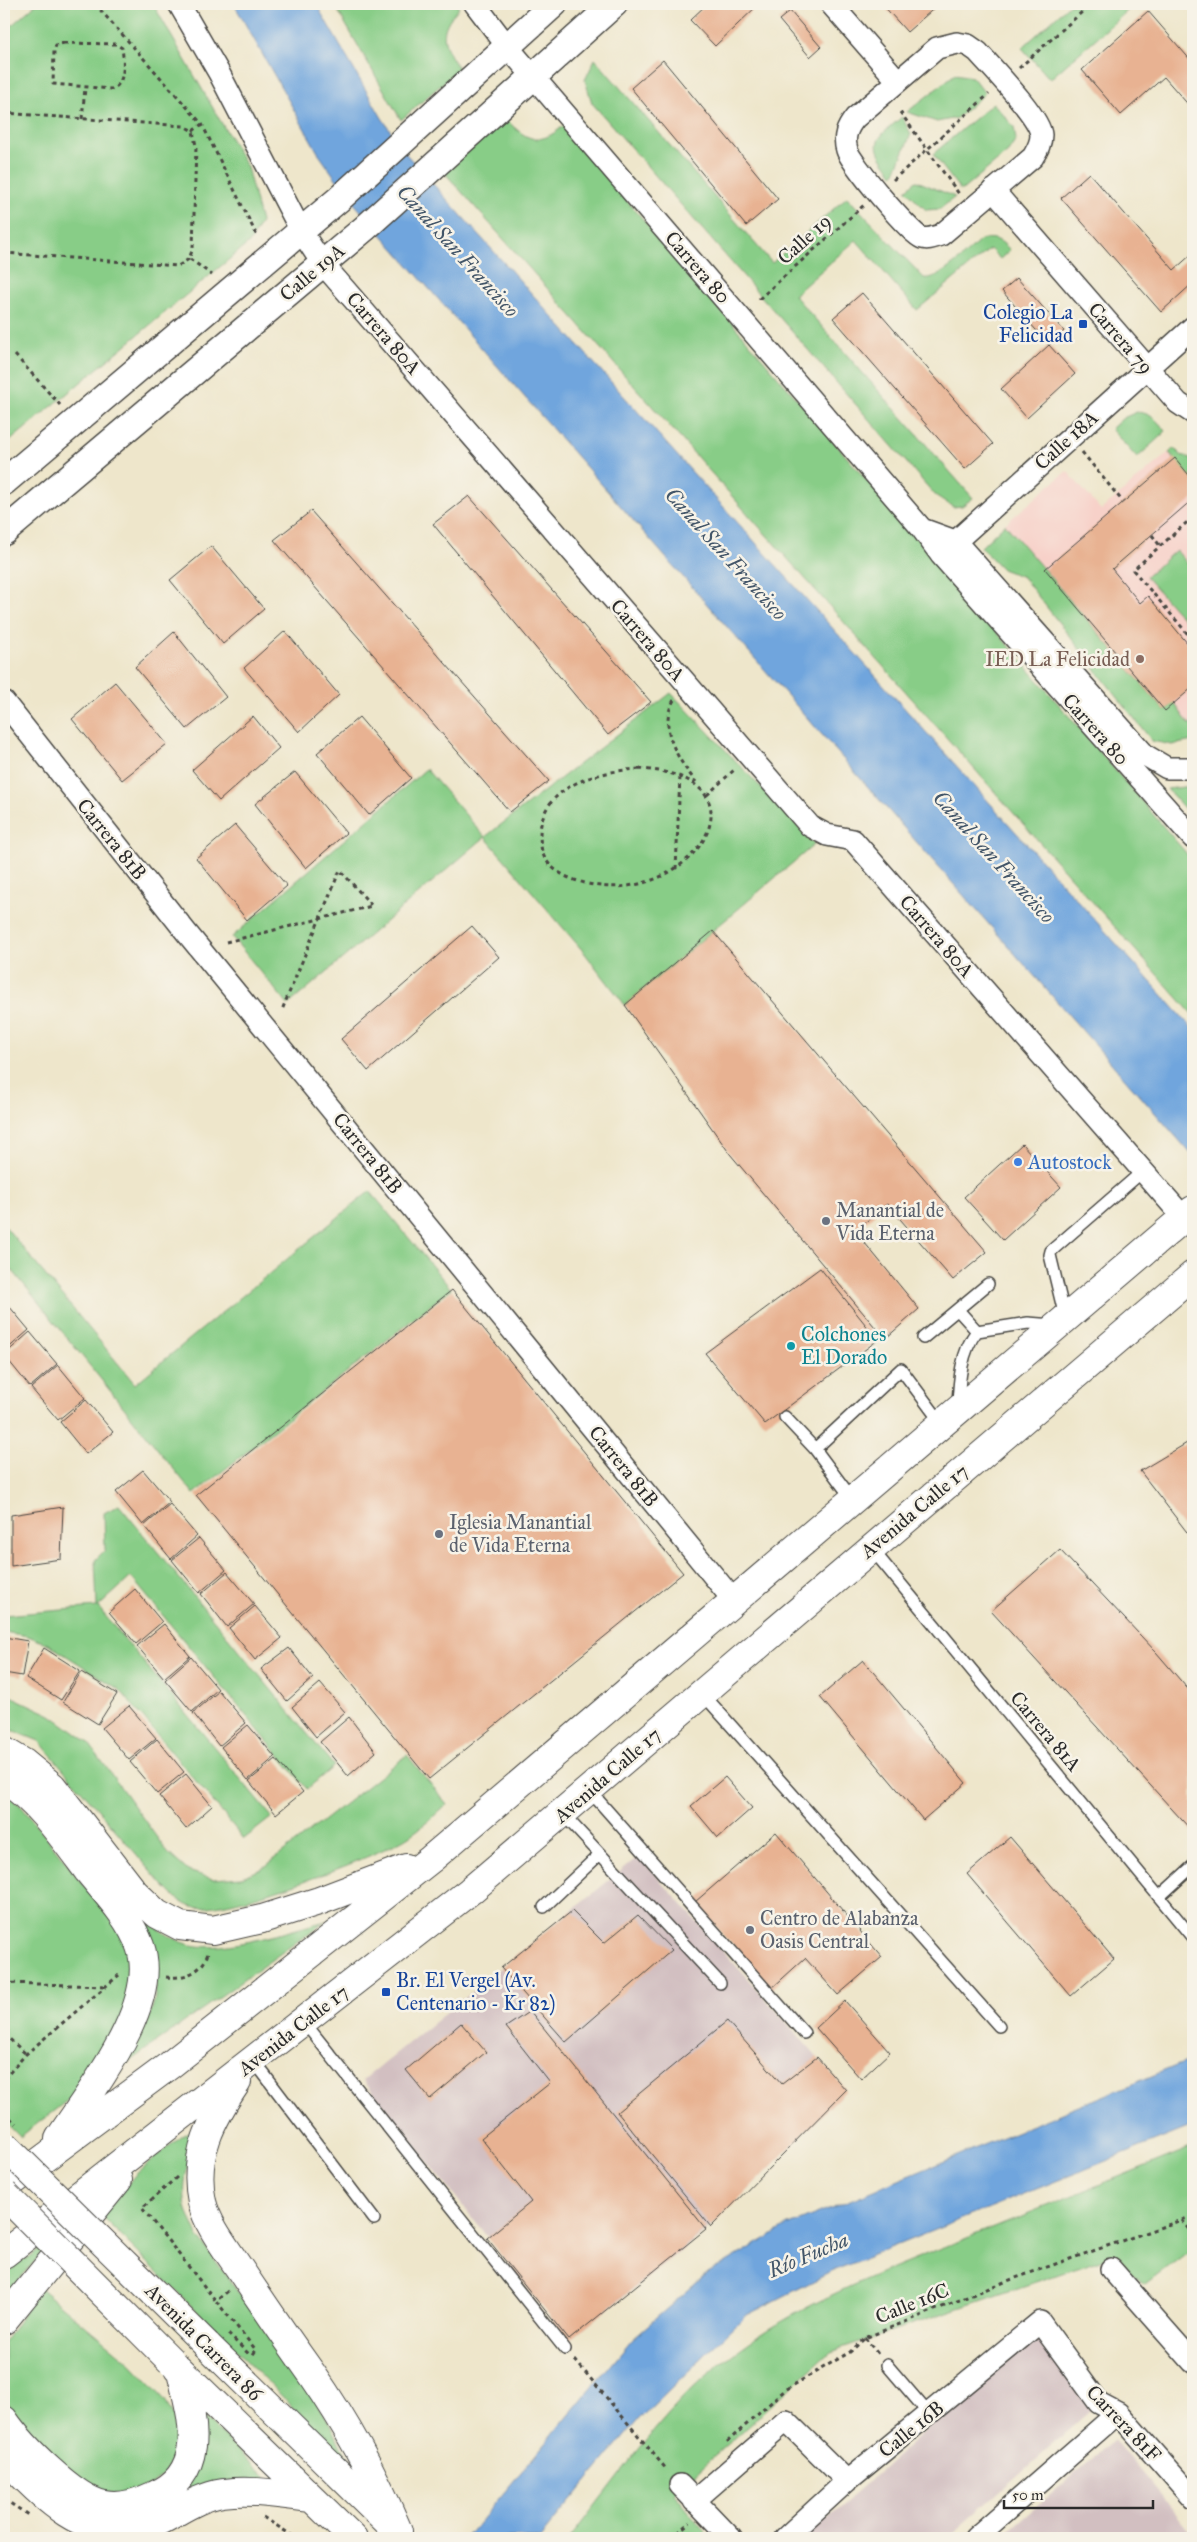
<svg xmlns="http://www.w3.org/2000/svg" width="1197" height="2542" viewBox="0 0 1197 2542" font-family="'IM FELL Great Primer',serif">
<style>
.built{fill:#f7d1c9}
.industrial{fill:#d2bfc1}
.green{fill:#88cd87;stroke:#5a7c59}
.water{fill:#6fa5dd;stroke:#4d6884}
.building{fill:#e8b292}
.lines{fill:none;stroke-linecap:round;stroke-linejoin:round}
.service-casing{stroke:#484743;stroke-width:14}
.minor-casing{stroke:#484743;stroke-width:24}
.tertiary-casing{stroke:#484743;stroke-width:29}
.primary-casing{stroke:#484743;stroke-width:30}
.path{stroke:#484743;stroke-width:3;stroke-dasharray:4 4;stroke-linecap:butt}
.service{stroke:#fff;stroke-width:11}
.minor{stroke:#fff;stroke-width:21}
.tertiary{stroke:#fff;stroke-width:26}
.primary{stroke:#fff;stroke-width:28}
.primary-bridge-casing{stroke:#484743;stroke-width:30;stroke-linecap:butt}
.path-bridge{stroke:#484743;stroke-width:3;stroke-dasharray:4 4;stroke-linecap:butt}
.primary-bridge{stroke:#fff;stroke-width:28}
.transit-dot{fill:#1a4fb4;stroke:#f7f3e8;stroke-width:2}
.education-dot{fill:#8d6e63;stroke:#f7f3e8;stroke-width:2}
.shop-dot{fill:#3f7fe0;stroke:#f7f3e8;stroke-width:2}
.worship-dot{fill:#6b7280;stroke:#f7f3e8;stroke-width:2}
.culture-dot{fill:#0f9aa8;stroke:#f7f3e8;stroke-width:2}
.labels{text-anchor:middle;stroke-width:5;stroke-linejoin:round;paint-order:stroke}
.street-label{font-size:20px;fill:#2b2b2b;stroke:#f7f3e8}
.transit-label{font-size:20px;fill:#164399;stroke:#f7f3e8;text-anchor:end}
.education-label{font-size:20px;fill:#785e54;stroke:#f7f3e8;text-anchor:end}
.shop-label{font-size:20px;fill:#366cbe;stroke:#f7f3e8;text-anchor:start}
.worship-label{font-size:20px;fill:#5b616d;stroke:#f7f3e8;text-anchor:start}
.culture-label{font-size:20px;fill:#0d838f;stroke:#f7f3e8;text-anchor:start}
.water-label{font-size:21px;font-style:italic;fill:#435669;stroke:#f7f3e8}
</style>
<rect width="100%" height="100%" fill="#f7f3e8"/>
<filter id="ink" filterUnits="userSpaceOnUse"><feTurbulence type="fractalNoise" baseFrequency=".02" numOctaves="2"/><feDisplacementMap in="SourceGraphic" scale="10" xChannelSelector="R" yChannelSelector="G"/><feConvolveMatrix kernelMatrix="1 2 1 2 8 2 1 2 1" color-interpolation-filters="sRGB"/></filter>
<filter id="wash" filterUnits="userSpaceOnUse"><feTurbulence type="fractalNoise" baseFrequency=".0096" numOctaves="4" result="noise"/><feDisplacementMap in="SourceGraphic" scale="20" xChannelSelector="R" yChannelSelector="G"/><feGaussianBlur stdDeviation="1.12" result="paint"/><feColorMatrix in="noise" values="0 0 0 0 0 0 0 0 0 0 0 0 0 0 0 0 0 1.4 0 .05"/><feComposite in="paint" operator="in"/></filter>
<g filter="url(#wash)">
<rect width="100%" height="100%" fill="#eee6cb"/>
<path class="built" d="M 1174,448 L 1181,455 L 1193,459 L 1193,741 L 1172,745 L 1152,741 L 1005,524 L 1067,471 L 1101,510 Z"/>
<path class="industrial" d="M 639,1856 L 846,2090 L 711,2227 L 569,2340 L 363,2080 Z
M 1036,2332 L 1099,2403 L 947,2538 L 805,2538 Z
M 1114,2440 L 1193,2534 L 1193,2538 L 1000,2538 Z"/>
<path class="green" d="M 36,4 L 153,4 L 247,167 L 261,222 L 250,242 L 4,446 L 4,32 Z
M 334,4 L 456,4 L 459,8 C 436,32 443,44 459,69 L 401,120 Z
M 1070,4 L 1135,4 L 1050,79 L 1022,48 Z
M 595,59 L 772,263 L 847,197 L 924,278 C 940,281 968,251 981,240 C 994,236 1001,240 1010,250 L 1000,259 L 990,249 L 917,310 L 856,240 L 794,295 L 973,498 L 962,506 L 953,507 L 935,495 L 592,103 L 585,80 Z
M 955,74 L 972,77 L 985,93 L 957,118 L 937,122 L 907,112 Z
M 993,103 L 1014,127 L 1016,140 L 1008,152 L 961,191 L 933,154 Z
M 504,117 C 524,138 537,149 563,126 L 1193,861 L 1193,1015 L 443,171 Z
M 902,117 L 911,134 L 894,175 C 869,143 872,142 902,117 Z
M 916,181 L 917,181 L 955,197 L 940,209 L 926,210 L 906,190 Z
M 1137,412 C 1152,413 1157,421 1166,431 L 1137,458 L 1111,429 L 1123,418 Z
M 1174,448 L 1181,455 L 1193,459 L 1193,480 L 1169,453 Z
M 1005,524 L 1165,711 L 1174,703 L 1189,724 L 1193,723 L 1193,741 L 1172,745 L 1152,741 L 1023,577 L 1002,569 L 981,547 Z
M 1176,550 L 1193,570 L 1193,630 L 1146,577 Z
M 671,693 L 815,844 L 625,1005 L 583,951 L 485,837 L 288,1005 L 232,937 L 426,769 L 485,837 Z
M 1193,786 L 1193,818 L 1167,789 Z
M 370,1191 L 451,1289 L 194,1494 L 4,1260 L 4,1225 L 135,1384 Z
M 119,1505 L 334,1766 L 307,1789 L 131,1577 L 98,1607 L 272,1817 L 244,1839 L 120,1690 L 48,1644 L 28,1636 L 4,1632 L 4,1615 L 97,1607 L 95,1560 L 105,1550 L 104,1513 Z
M 4,1693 L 51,1715 L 88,1742 L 168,1853 L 188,1871 L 213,1879 L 242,1877 L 262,1869 L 407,1755 L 447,1804 C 435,1815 423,1827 409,1836 C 378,1857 226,1914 192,1907 C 180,1904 170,1892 162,1884 L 39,1741 L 4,1727 Z
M 4,1793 L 21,1806 L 130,1943 L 134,1985 L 119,2025 L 73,2096 L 20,2137 L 4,2121 Z
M 133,1909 C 150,1923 169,1939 191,1945 C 227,1953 289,1930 326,1921 L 120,2068 C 137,2046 161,2005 155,1975 C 151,1953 140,1930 133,1909 Z
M 201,2123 C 192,2150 179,2182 187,2211 C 190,2219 195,2227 198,2236 L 329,2420 L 348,2462 L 102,2217 L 135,2175 L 165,2149 Z
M 1193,2147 L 1193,2248 L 1146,2284 L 1117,2264 L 1112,2256 L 830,2352 L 674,2493 L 710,2538 L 570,2538 C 613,2484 660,2415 712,2371 C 784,2309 874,2275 962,2240 C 1039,2209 1116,2178 1193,2147 Z
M 54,2239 L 6,2295 L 4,2299 L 4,2274 Z
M 40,2288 L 129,2362 L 165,2400 L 175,2418 L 177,2446 L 166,2473 L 148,2488 L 123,2496 L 102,2491 L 77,2479 L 18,2420 L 4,2398 L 4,2343 Z
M 202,2415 L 277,2489 L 189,2494 L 184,2487 Z"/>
<path class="water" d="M 234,4 L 316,4 L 382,118 L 407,155 L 1193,1029 L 1193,1156 L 351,200 L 320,156 Z
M 1193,2059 L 1193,2126 L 835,2270 L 745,2316 L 639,2419 L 540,2538 L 466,2538 L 632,2339 L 708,2273 L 787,2226 Z"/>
<g id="blocks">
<path class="building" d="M 707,4 L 759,4 L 715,46 L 690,20 Z
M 882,4 L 939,4 L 907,32 Z
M 790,11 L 821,47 L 810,57 L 779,20 Z
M 1148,11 L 1193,63 L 1193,110 L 1164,77 L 1121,115 L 1082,70 Z
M 663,60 L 778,199 L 746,226 L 631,88 Z
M 1089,173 L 1174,270 L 1193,253 L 1193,283 L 1161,312 L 1061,198 Z
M 1017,278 L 1064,331 L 1049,345 L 1002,291 Z
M 862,293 L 993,444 L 965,469 L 833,318 Z
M 1049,345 L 1075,374 L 1027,418 L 1001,389 Z
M 1175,458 L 1193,480 L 1193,499 L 1112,569 L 1140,603 L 1148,596 L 1193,650 L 1193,687 L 1165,711 L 1045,569 Z
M 469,496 L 651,702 L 608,735 L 433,524 Z
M 311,511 L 549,781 L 510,812 L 274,540 Z
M 211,546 L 264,609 L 223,644 L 170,580 Z
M 285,631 L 339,695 L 299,732 L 244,668 Z
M 174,632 L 226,697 L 187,729 L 135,667 Z
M 115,682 L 167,744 L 122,780 L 72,719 Z
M 253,716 L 279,748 L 219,801 L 192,770 Z
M 359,717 L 411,778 L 369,815 L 317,753 Z
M 295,772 L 346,833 L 306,868 L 255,804 Z
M 235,825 L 287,886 L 247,920 L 196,858 Z
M 472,926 L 499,957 L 368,1071 L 341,1039 Z
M 713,931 L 987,1252 L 953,1280 L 887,1204 L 855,1231 L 919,1309 L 885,1339 L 730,1154 L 625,1005 Z
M 1022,1144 L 1061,1187 L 1003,1240 L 964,1197 Z
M 820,1268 L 878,1340 L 765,1424 L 705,1353 Z
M 452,1290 L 683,1573 L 429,1779 L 196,1495 Z
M 4,1300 L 29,1330 L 4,1352 Z
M 30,1332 L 57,1364 L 30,1387 L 4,1355 Z
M 58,1365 L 85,1398 L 58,1420 L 31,1388 Z
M 86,1400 L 113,1432 L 86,1454 L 60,1422 Z
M 1192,1440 L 1193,1441 L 1193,1540 L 1140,1471 Z
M 143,1470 L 170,1502 L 143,1525 L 116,1492 Z
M 170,1504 L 197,1536 L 171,1559 L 144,1526 Z
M 63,1507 L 61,1559 L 11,1566 L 11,1515 Z
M 199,1538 L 226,1570 L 199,1593 L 172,1560 Z
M 1060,1550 L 1156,1652 L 1193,1695 L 1192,1831 L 991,1611 Z
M 227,1572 L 254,1604 L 227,1627 L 201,1594 Z
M 135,1589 L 162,1622 L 136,1644 L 109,1612 Z
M 255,1606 L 282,1638 L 255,1660 L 229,1628 Z
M 164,1624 L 190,1656 L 164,1678 L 137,1646 Z
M 4,1637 L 28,1641 L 22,1676 L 4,1673 Z
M 44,1648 L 80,1671 L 61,1700 L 26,1678 Z
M 289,1648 L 313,1678 L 287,1701 L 261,1669 Z
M 191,1657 L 218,1689 L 192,1712 L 165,1680 Z
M 863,1660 L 966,1783 L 923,1820 L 820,1697 Z
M 81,1672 L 117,1694 L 98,1724 L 63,1702 Z
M 320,1683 L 345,1712 L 316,1737 L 292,1707 Z
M 219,1691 L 246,1723 L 219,1746 L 193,1713 Z
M 129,1706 L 156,1738 L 129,1760 L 102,1728 Z
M 349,1717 L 376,1752 L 348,1776 L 320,1742 Z
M 248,1725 L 275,1757 L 248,1780 L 221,1747 Z
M 157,1739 L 184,1772 L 157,1794 L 130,1762 Z
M 276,1759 L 303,1792 L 276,1814 L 249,1781 Z
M 186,1774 L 212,1806 L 186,1829 L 159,1796 Z
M 725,1777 L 752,1808 L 718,1838 L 691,1806 Z
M 776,1832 L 882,1957 L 838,1995 L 805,1958 L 771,1989 L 695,1902 Z
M 1010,1837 L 1114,1959 L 1071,1996 L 967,1874 Z
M 572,1911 L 604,1943 L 638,1915 L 672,1950 L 566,2042 L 501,1968 Z
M 845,2001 L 890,2052 L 861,2079 L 816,2028 Z
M 530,2011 L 706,2229 L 569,2340 L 487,2238 L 531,2202 L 481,2138 L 550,2083 L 506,2027 Z
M 727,2021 L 782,2084 L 817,2057 L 846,2090 L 711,2227 L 617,2112 Z
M 461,2023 L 486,2052 L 430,2099 L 406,2070 Z"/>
</g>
</g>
<g filter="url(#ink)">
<use href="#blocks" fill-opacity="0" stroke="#484743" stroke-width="1"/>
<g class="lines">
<defs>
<path id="service" d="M 958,1310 L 977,1331
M 1065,1317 L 1050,1255 L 1051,1251 L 1143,1171
M 923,1338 L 988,1284
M 958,1406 C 959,1381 961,1351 977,1331 L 1028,1323 L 1053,1325
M 785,1417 L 815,1449 L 853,1500
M 815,1449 L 901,1369 L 942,1424
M 871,1548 L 1193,1938
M 702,1693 L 999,2026
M 589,1790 L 804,2033
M 562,1813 L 720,1983
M 1159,1897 L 1193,1866
M 544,1907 L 600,1854
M 304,2022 L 565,2349
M 254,2061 L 374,2219
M 887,2365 L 929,2414"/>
<path id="minor" d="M 179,4 L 219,73 L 301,231 L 322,263 L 810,826 L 827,835 L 853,840 L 1184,1218
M 475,4 L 507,46 L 922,529 L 941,555 L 1193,838
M 831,4 L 898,81
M 957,43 L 968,45 L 978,52 C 992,68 1040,117 1041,135 C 1041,144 1037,150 1033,157 L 941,235 C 934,237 929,240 922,238 C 910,234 850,162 847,150 C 843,137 847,128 855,118 L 937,48 Z
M 993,190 L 1178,403 L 1193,413
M 922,529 L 955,541 L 1145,755 L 1167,768 L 1193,768
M 945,551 L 1193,327
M 4,702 L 186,932 L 734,1601
M 1111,2269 L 1193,2362
M 680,2485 L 731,2538
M 694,2501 L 786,2421 L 847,2481
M 785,2538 L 847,2481 L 1040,2322 L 1099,2403 L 1118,2413 L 1193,2498
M 975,2538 L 1118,2413"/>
<path id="tertiary" d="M 4,482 L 339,199 L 554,4
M 4,532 L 365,228 L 614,4"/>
<path id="primary" d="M 4,1751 L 24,1763 L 52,1786 L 134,1892 L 157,1914 L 180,1926 L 213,1930 L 262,1919 L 319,1901 L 406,1868
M 4,1779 C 38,1801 64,1839 88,1871 C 106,1893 130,1918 140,1946 C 161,2004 90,2091 59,2139
M 237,2082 C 212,2119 192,2155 202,2202 C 208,2226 225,2247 239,2268 C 263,2304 287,2339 312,2374 C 346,2423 375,2476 398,2531
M 4,2188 L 170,2065 L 431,1859 L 1193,1210
M 4,2254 L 470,1891 L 1193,1275
M 4,2320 L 118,2180
M 207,2345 L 392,2526
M 178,2368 L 353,2538
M 4,2420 C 21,2445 74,2499 104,2505 C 122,2509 140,2502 155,2495 C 177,2486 189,2469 192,2446 C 195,2422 186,2394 181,2371
M 4,2457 C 39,2491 74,2534 128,2529 C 136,2528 146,2528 154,2524 C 177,2513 197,2497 223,2493 C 252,2489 282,2495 311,2498"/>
</defs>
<use href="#service" class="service-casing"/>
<use href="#minor" class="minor-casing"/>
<use href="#tertiary" class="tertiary-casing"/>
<use href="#primary" class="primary-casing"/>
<path class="path" d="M 95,4 L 202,124 L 257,236
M 64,43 L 116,44 L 122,48 C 124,62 126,85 111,89 L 53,84 L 54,51 L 56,45 Z
M 1019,68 L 1091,4
M 900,112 L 959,194
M 4,113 L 184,126 L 193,131 L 196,146 L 193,248 L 189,259 L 178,266 L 4,253
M 82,119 L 85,88
M 193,131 L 202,124
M 893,180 L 989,94
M 190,259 L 212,275
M 759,299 L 864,205
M 15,355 L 60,405
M 1082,452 L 1123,502
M 1193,517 L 1133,570 L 1193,640
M 1152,535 L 1160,546
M 674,700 C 657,728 679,761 696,782
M 639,769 C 782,776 686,917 578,881 C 564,877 546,867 542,851 C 528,790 592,771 639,769 Z
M 707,795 L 734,770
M 676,869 L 680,776
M 226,942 L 372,906 L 340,870 L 282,1010
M 166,1977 C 184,1979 203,1972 208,1953
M 4,1983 L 105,1986
M 4,2034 L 26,2054
M 4,2079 L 26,2054 L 119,1975
M 4,2112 L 16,2124
M 177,2177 L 142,2208 L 216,2301
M 1182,2220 L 1193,2233
M 228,2291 L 216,2301 L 256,2350 L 252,2356
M 865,2338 L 879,2355
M 575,2360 L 667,2470
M 727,2442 L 785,2390 L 850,2352 L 865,2338 L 1007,2281 L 1193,2216
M 4,2499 L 28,2515
M 263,2517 L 296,2538
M 671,2538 L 690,2522"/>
<use href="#service" class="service"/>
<use href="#minor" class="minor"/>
<use href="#tertiary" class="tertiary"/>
<use href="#primary" class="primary"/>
<defs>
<path id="primary-bridge" d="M 4,2145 L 207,2345
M 4,2194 L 171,2361"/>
</defs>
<use href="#primary-bridge" class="primary-bridge-casing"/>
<path class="path-bridge" d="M 228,2334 L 251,2356"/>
<use href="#primary-bridge" class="primary-bridge"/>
</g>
</g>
<g class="transit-dot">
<rect x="1078" y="319" width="10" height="10" rx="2.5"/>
<rect x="381" y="1987" width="10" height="10" rx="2.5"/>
</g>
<circle class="education-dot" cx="1140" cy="659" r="5"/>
<circle class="shop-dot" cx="1018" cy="1162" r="5"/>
<g class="worship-dot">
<circle cx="826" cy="1221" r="5"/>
<circle cx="439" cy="1534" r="5"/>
<circle cx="750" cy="1930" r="5"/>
</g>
<circle class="culture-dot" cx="791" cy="1346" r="5"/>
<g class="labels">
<g class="street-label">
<text transform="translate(804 239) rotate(-42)" y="7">Calle 19</text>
<text transform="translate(698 267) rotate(49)" y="7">Carrera 80</text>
<text transform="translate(312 272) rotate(-40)" y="7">Calle 19A</text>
<text transform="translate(384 333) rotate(49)" y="7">Carrera 80A</text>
<text transform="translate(1121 338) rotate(49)" y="7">Carrera 79</text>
<text transform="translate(1066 440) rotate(-42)" y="7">Calle 18A</text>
<text transform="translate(648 640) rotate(49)" y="7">Carrera 80A</text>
<text transform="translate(1096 729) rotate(48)" y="7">Carrera 80</text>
<text transform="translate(112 839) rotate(51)" y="7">Carrera 81B</text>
<text transform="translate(937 936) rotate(49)" y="7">Carrera 80A</text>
<text transform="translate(368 1153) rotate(51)" y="7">Carrera 81B</text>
<text transform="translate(624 1466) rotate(51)" y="7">Carrera 81B</text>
<text transform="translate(914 1511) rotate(-40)" y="7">Avenida Calle 17</text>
<text transform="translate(1046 1731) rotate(50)" y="7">Carrera 81A</text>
<text transform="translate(607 1775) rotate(-41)" y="7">Avenida Calle 17</text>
<text transform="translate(293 2030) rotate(-38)" y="7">Avenida Calle 17</text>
<text transform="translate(912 2303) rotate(-22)" y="7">Calle 16C</text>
<text transform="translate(204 2342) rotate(45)" y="7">Avenida Carrera 86</text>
<text transform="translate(1124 2423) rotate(46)" y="7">Carrera 81F</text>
<text transform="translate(911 2429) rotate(-39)" y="7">Calle 16B</text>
</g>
<g class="transit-label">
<text x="1073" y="319">Colegio La<tspan x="1073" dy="23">Felicidad</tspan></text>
<text x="396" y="1987" text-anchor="start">Br. El Vergel (Av.<tspan x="396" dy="23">Centenario - Kr 82)</tspan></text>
</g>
<g class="education-label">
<text x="1130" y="666">IED La Felicidad</text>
</g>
<g class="shop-label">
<text x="1028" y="1169">Autostock</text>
</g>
<g class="worship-label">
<text x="836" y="1217">Manantial de<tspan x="836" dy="23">Vida Eterna</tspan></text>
<text x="449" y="1529">Iglesia Manantial<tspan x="449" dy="23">de Vida Eterna</tspan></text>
<text x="760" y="1925">Centro de Alabanza<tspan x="760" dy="23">Oasis Central</tspan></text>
</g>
<g class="culture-label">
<text x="801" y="1341">Colchones<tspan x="801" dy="23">El Dorado</tspan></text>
</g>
<g class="water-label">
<text transform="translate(458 251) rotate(48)" y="7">Canal San Francisco</text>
<text transform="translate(726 554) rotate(48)" y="7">Canal San Francisco</text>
<text transform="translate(994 857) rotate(48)" y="7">Canal San Francisco</text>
<text transform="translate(808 2255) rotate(-23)" y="7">Río Fucha</text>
</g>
</g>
<rect width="1197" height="2542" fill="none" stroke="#f7f3e8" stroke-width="20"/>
<path d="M1004 2500v8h149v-8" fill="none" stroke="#2b2b2b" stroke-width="2.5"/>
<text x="1012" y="2500" font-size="15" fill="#2b2b2b" stroke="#f7f3e8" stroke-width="4" paint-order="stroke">50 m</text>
</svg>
